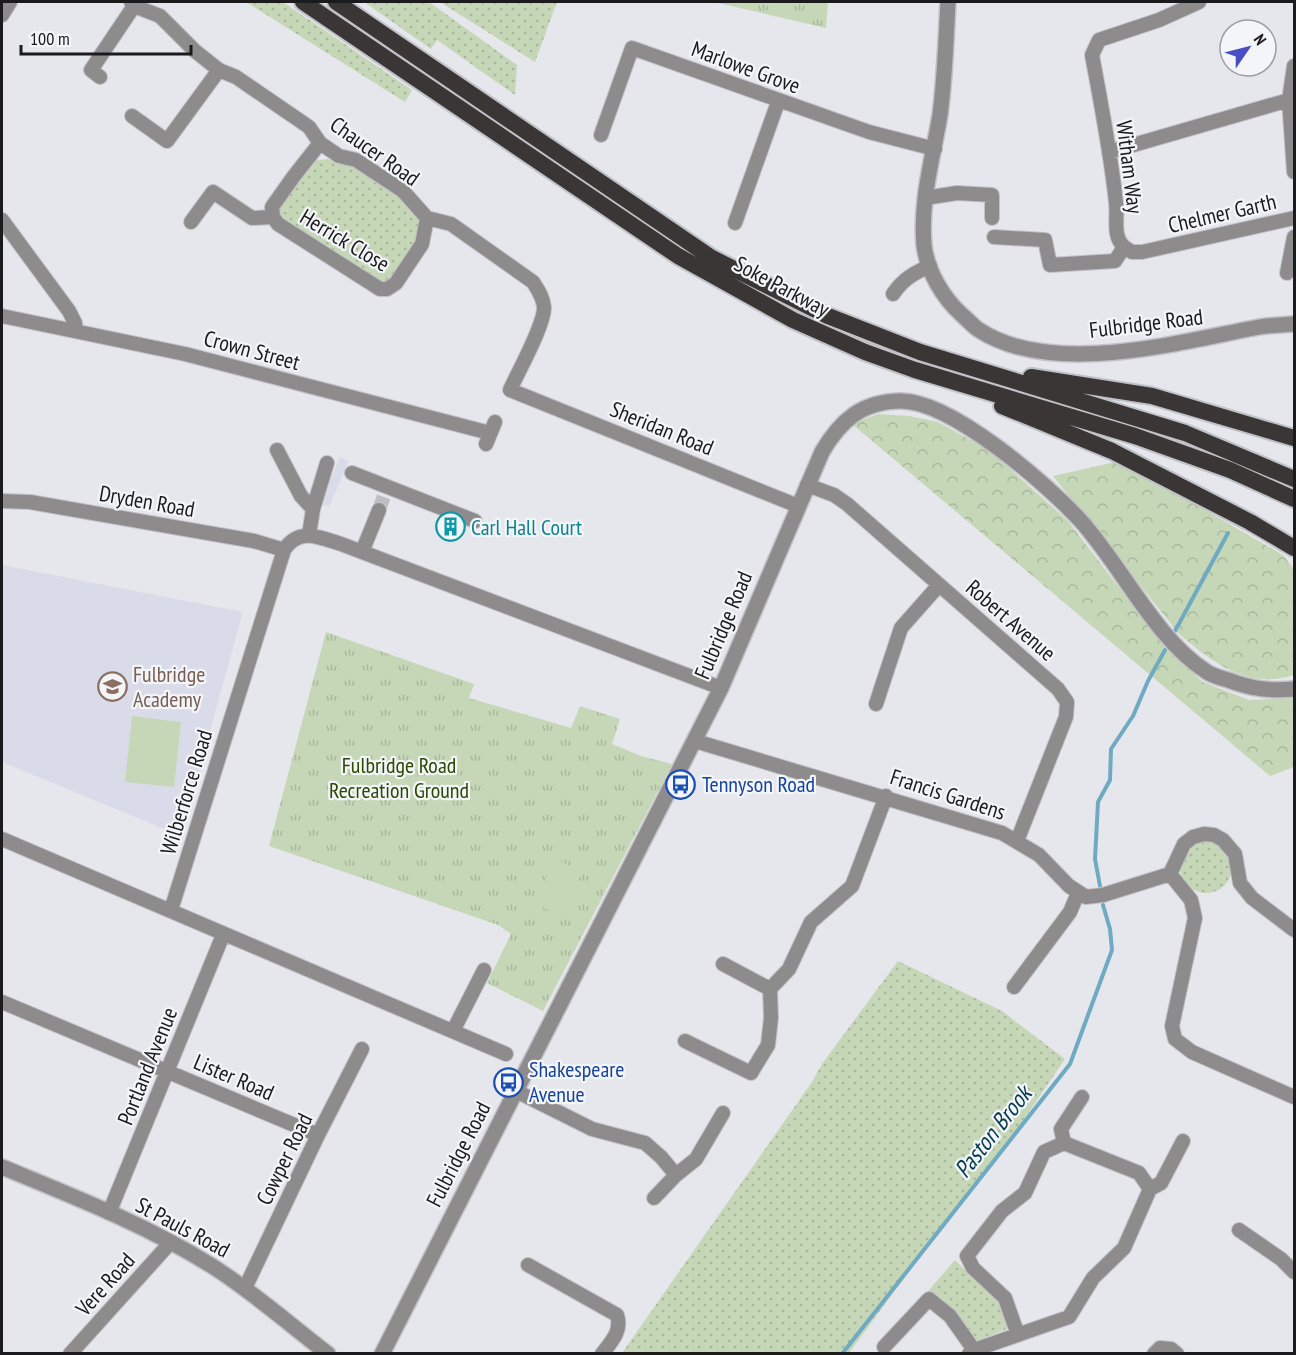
<svg xmlns="http://www.w3.org/2000/svg" width="1296" height="1355" viewBox="0 0 1296 1355" font-family="'PT Sans Narrow',sans-serif">
<style>
.built{fill:#d9dce8}
.grass{fill:url(#grass-dots)}
.forest{fill:url(#forest-crowns)}
.park{fill:url(#park-tufts)}
.pitch{fill:#c5d7b7}
.lines{fill:none;stroke-linecap:round;stroke-linejoin:round}
.stream{stroke:#6faac2;stroke-width:4}
.minor-tunnel{stroke:#bdbec3;stroke-width:14;stroke-dasharray:14 7;stroke-linecap:butt}
.minor-casing{stroke:#c1c2c7;stroke-width:16}
.tertiary-casing{stroke:#c1c2c7;stroke-width:18}
.trunk-casing{stroke:#c1c2c7;stroke-width:20}
.minor{stroke:#8e8b8c;stroke-width:14}
.tertiary{stroke:#8e8b8c;stroke-width:15}
.trunk{stroke:#3a3636;stroke-width:16}
.labels{text-anchor:middle;stroke-width:4.5;stroke-linejoin:round;paint-order:stroke}
.street-label{font-size:22px;fill:#1b1b1d;stroke:#f3f5f9}
.culture-label{font-size:22px;fill:#0d838f;stroke:#f3f5f9;text-anchor:start}
.education-label{font-size:22px;fill:#785e54;stroke:#f3f5f9;text-anchor:start}
.park-label{font-size:22px;fill:#2a4901;stroke:#f3f5f9}
.transit-label{font-size:22px;fill:#164399;stroke:#f3f5f9;text-anchor:start}
.water-label{font-size:24px;font-style:italic;fill:#043c4d;stroke:#f3f5f9}
</style>
<defs>
<pattern id="grass-dots" width="8" height="8" patternUnits="userSpaceOnUse" patternTransform="scale(1.5)"><rect width="8" height="8" fill="#c5d7b7"/><path d="M2 2h.1M6 6h.1" fill="none" stroke="#a9b89d" stroke-width="1.8" stroke-linecap="round"/></pattern>
<pattern id="forest-crowns" width="20" height="18" patternUnits="userSpaceOnUse" patternTransform="scale(1.5)"><rect width="20" height="18" fill="#c5d7b7"/><path d="M2 6a3 3 0 1 1 6 0M12 15a3 3 0 1 1 6 0" fill="none" stroke="#a9b89d"/></pattern>
<pattern id="park-tufts" width="24" height="20" patternUnits="userSpaceOnUse" patternTransform="scale(1.5)"><rect width="24" height="20" fill="#c5d7b7"/><path d="M3 7l-1-3M5 7V3M7 7l1-3M15 17l-1-3M17 17v-4M19 17l1-3" fill="none" stroke="#a9b89d"/></pattern>
</defs>
<rect width="100%" height="100%" fill="#e6e7ec"/>
<path class="built" d="M 340,457 L 349,461 L 329,507 L 320,503 Z
M 2,565 L 243,612 L 181,836 L 2,762 Z"/>
<path class="grass" d="M 246,2 L 283,2 L 412,90 L 405,102 Z
M 364,2 L 429,2 L 517,65 L 515,95 L 437,40 L 431,49 Z
M 440,2 L 557,2 L 535,62 Z
M 313,160 C 326,159 342,159 354,165 C 374,174 421,206 421,230 C 420,241 412,250 407,259 C 399,271 395,279 382,285 L 281,217 L 279,207 Z
M1180 867a26 26 0 1 1 52 0a26 26 0 1 1-52 0Z
M 898,961 L 1002,1011 L 1065,1059 L 1006,1146 L 919,1258 L 849,1353 L 622,1353 L 812,1082 L 822,1064 Z
M 955,1260 L 988,1292 L 993,1291 L 1003,1300 L 1008,1326 L 1005,1330 L 974,1342 L 963,1321 L 950,1310 L 948,1306 L 928,1291 Z"/>
<path class="forest" d="M 878,414 L 909,416 L 938,422 L 989,450 L 1068,521 L 1167,650 L 1203,682 L 1249,700 L 1294,698 L 1294,767 L 1270,776 L 852,424 Z
M 1120,461 L 1283,555 L 1294,569 L 1294,675 C 1248,690 1213,663 1179,634 L 1053,476 Z"/>
<path class="park" d="M 712,2 L 828,2 L 826,28 L 714,2 Z
M 326,632 L 474,684 L 469,698 L 571,728 L 580,706 L 620,719 L 612,744 L 641,756 L 672,764 L 543,1011 L 487,983 L 511,934 L 498,925 L 269,846 Z"/>
<path class="pitch" d="M 132,716 L 181,722 L 174,787 L 125,782 Z
M 555,859 L 582,872 L 561,916 L 534,903 Z"/>
<g class="lines">
<path class="stream" d="M 1175,631 L 1228,533
M 1100,886 L 1095,859 L 1098,802 L 1110,780 L 1111,749 L 1133,716 L 1148,681 L 1165,650
M 842,1354 L 1070,1064 L 1112,950 L 1110,929 L 1103,905"/>
<path class="minor-tunnel" d="M 379,510 L 385,493"/>
<defs>
<path id="minor" d="M 131,2 L 134,6 L 160,16 L 195,51 L 219,70 L 236,77 L 309,127 L 320,143 L 339,156 L 356,160 L 403,191 L 427,218 L 451,224 L 533,282 C 538,290 543,297 544,307 C 545,324 518,372 510,390 L 798,506
M 2,15 L 10,2
M 1294,66 L 1289,100 L 1294,172
M 100,77 L 91,70 L 134,6
M 132,116 L 167,141 L 219,70
M 601,135 L 632,48 L 869,132 L 935,149
M 320,143 L 294,176 L 272,207 L 273,217 L 278,224 L 380,289 L 387,289 L 396,283 L 422,244 L 427,218
M 1109,152 L 1289,100
M 925,198 L 957,193 L 992,195 L 992,218
M 2,220 L 69,311 L 75,323 L 76,330
M 191,222 L 213,192 L 252,218 L 273,217
M 735,223 L 778,102
M 994,237 L 1045,240 L 1050,265 L 1115,261 L 1124,247 C 1112,235 1118,220 1116,203 C 1111,154 1101,104 1092,55 L 1099,40 L 1159,20 L 1199,2
M 1124,247 L 1132,252 L 1142,252 L 1294,218
M 1287,273 L 1294,237
M 893,294 C 903,279 914,273 930,266
M 2,316 L 185,354 L 490,433
M 486,444 L 495,422
M 277,450 L 301,496 L 313,509
M 352,473 L 475,521
M 807,485 L 834,495 L 847,504 L 1058,689 L 1067,702 L 1066,717 L 1017,841
M 2,501 L 30,502 L 254,541 L 284,550
M 309,535 L 313,509 L 327,463
M 362,552 L 379,510
M 876,704 L 901,628 L 939,585
M 695,741 L 1002,833 L 1039,855 L 1069,886 L 1086,897 L 1103,895 L 1170,874
M 2,839 L 506,1054
M 1170,874 L 1191,900 L 1195,918 L 1172,1026 L 1175,1039 L 1192,1052 L 1294,1097
M 1170,874 L 1184,844 L 1193,837 L 1204,834 L 1214,835 L 1223,840 L 1235,854 L 1240,883 L 1252,898 L 1294,930
M 171,910 L 284,550 C 299,527 319,537 341,544 L 721,688
M 723,964 L 770,989
M 1014,987 L 1070,912 L 1078,893
M 2,1002 L 318,1135
M 453,1031 L 484,970
M 685,1041 L 751,1073 L 768,1045 L 771,1018 L 770,989 L 789,969 L 811,922 L 852,886 L 886,796
M 516,1091 L 592,1129 L 645,1143 L 661,1157 L 676,1175
M 1064,1143 L 1061,1129 L 1082,1097
M 1150,1189 L 1161,1183 L 1183,1141
M 654,1198 L 676,1175 L 696,1159 L 723,1113
M 109,1213 L 223,935
M 1239,1230 L 1281,1259 L 1294,1272
M 528,1265 L 617,1315 C 622,1331 612,1341 602,1354
M 245,1288 L 318,1135 L 362,1049
M 884,1347 L 929,1299 L 950,1316 L 974,1350
M 70,1354 L 171,1242
M 969,1354 L 974,1350 L 1069,1317 L 1093,1278 L 1124,1248 L 1150,1189 L 1139,1173 L 1064,1143 L 1044,1152 L 1025,1193 L 1002,1211 L 967,1256 L 973,1268 L 1005,1298 L 1018,1335
M 1154,1354 L 1160,1348 L 1171,1349 L 1177,1354"/>
<path id="tertiary" d="M 948,2 C 946,39 945,77 940,115 C 933,157 920,201 924,245 C 927,271 943,298 962,315 C 968,320 973,326 979,330 C 1051,377 1176,343 1254,328 C 1267,325 1281,325 1294,324
M 2,1167 C 72,1196 147,1225 212,1266 C 253,1292 289,1324 328,1354
M 382,1354 L 721,688 L 822,452 C 840,421 862,401 901,401 C 951,401 1046,483 1080,520 C 1122,566 1155,639 1207,672 C 1213,676 1221,678 1228,680 C 1252,689 1269,691 1294,689"/>
<path id="trunk" d="M 303,2 L 678,256 L 793,320 L 865,352 L 915,370 L 1135,436 L 1230,470 L 1294,499
M 336,2 L 712,258 L 828,316 L 920,352 L 1185,433 L 1294,479
M 1031,377 L 1152,396 L 1294,438
M 1002,406 L 1112,451 L 1250,522 L 1294,548"/>
</defs>
<use href="#minor" class="minor-casing"/>
<use href="#tertiary" class="tertiary-casing"/>
<use href="#trunk" class="trunk-casing"/>
<use href="#minor" class="minor"/>
<use href="#tertiary" class="tertiary"/>
<use href="#trunk" class="trunk"/>
</g>
<defs>
<symbol id="building-ring" viewBox="-11 -11 22 22"><circle r="9.5" fill="#f3f5f9" stroke="#0f9aa8" stroke-width="1.5"/><path d="M-4-6H4V6H1V3H-1V6H-4ZM-2.5-4.3h1.7v1.8h-1.7ZM.8-4.3h1.7v1.8H.8ZM-2.5-1h1.7V.8h-1.7ZM.8-1h1.7V.8H.8Z" fill="#0f9aa8"/></symbol>
<symbol id="school-ring" viewBox="-11 -11 22 22"><circle r="9.5" fill="#f3f5f9" stroke="#8d6e63" stroke-width="1.5"/><path d="M0-5L7-2L0 1L-7-2ZM-4 1L0 2.5L4 1V4Q0 6-4 4Z" fill="#8d6e63"/></symbol>
<symbol id="bus-ring" viewBox="-11 -11 22 22"><circle r="9.5" fill="#f3f5f9" stroke="#1a4fb4" stroke-width="1.5"/><path d="M-5-6H5V4H4V6H2V4H-2V6H-4V4H-5ZM-3.5-4V0h7V-4ZM-3.5 1.2v1.5H-2V1.2ZM2 1.2v1.5H3.5V1.2Z" fill="#1a4fb4"/></symbol>
</defs>
<g fill-rule="evenodd">
<use href="#building-ring" x="434" y="510" width="33" height="33"/>
<use href="#school-ring" x="96" y="670" width="33" height="33"/>
<use href="#bus-ring" x="664" y="768" width="33" height="33"/>
<use href="#bus-ring" x="492" y="1066" width="33" height="33"/>
</g>
<g class="labels">
<g class="street-label">
<text transform="translate(746 67) rotate(20)" y="8">Marlowe Grove</text>
<text transform="translate(375 151) rotate(35)" y="8">Chaucer Road</text>
<text transform="translate(1130 167) rotate(83)" y="8">Witham Way</text>
<text transform="translate(1222 213) rotate(-13)" y="8">Chelmer Garth</text>
<text transform="translate(345 240) rotate(31)" y="8">Herrick Close</text>
<text transform="translate(782 286) rotate(28)" y="8">Soke Parkway</text>
<text transform="translate(1146 323) rotate(-7)" y="8">Fulbridge Road</text>
<text transform="translate(252 350) rotate(15)" y="8">Crown Street</text>
<text transform="translate(662 428) rotate(22)" y="8">Sheridan Road</text>
<text transform="translate(147 501) rotate(10)" y="8">Dryden Road</text>
<text transform="translate(1011 620) rotate(41)" y="8">Robert Avenue</text>
<text transform="translate(723 625) rotate(-67)" y="8">Fulbridge Road</text>
<text transform="translate(186 792) rotate(-73)" y="8">Wilberforce Road</text>
<text transform="translate(948 794) rotate(18)" y="8">Francis Gardens</text>
<text transform="translate(147 1066) rotate(-68)" y="8">Portland Avenue</text>
<text transform="translate(234 1077) rotate(23)" y="8">Lister Road</text>
<text transform="translate(458 1154) rotate(-63)" y="8">Fulbridge Road</text>
<text transform="translate(284 1159) rotate(-64)" y="8">Cowper Road</text>
<text transform="translate(183 1227) rotate(28)" y="8">St Pauls Road</text>
<text transform="translate(105 1284) rotate(-48)" y="8">Vere Road</text>
</g>
<g class="culture-label">
<text x="471" y="535">Carl Hall Court</text>
</g>
<g class="education-label">
<text x="133" y="682">Fulbridge<tspan x="133" dy="25">Academy</tspan></text>
</g>
<g class="park-label">
<text x="399" y="773">Fulbridge Road<tspan x="399" dy="25">Recreation Ground</tspan></text>
</g>
<g class="transit-label">
<text x="702" y="792">Tennyson Road</text>
<text x="529" y="1077">Shakespeare<tspan x="529" dy="25">Avenue</tspan></text>
</g>
<g class="water-label">
<text transform="translate(993 1132) rotate(-52)" y="8">Paston Brook</text>
</g>
</g>
<rect width="1296" height="1355" fill="none" stroke="#1b1b1d" stroke-width="6"/>
<g transform="translate(1248 48) rotate(55)"><circle r="28" fill="#f3f5f9" stroke="#9d9ea1" stroke-width="1.5"/>
<path d="M0-4.5L10 22L0 15L-10 22Z" fill="#494ec3"/>
<text y="-9" font-size="16" font-weight="bold" text-anchor="middle" fill="#1b1b1d">N</text>
</g>
<path d="M21 45v9h170v-9" fill="none" stroke="#1b1b1d" stroke-width="3"/>
<text x="30" y="45" font-size="18" fill="#1b1b1d" stroke="#f3f5f9" stroke-width="4.5" paint-order="stroke">100 m</text>
</svg>
